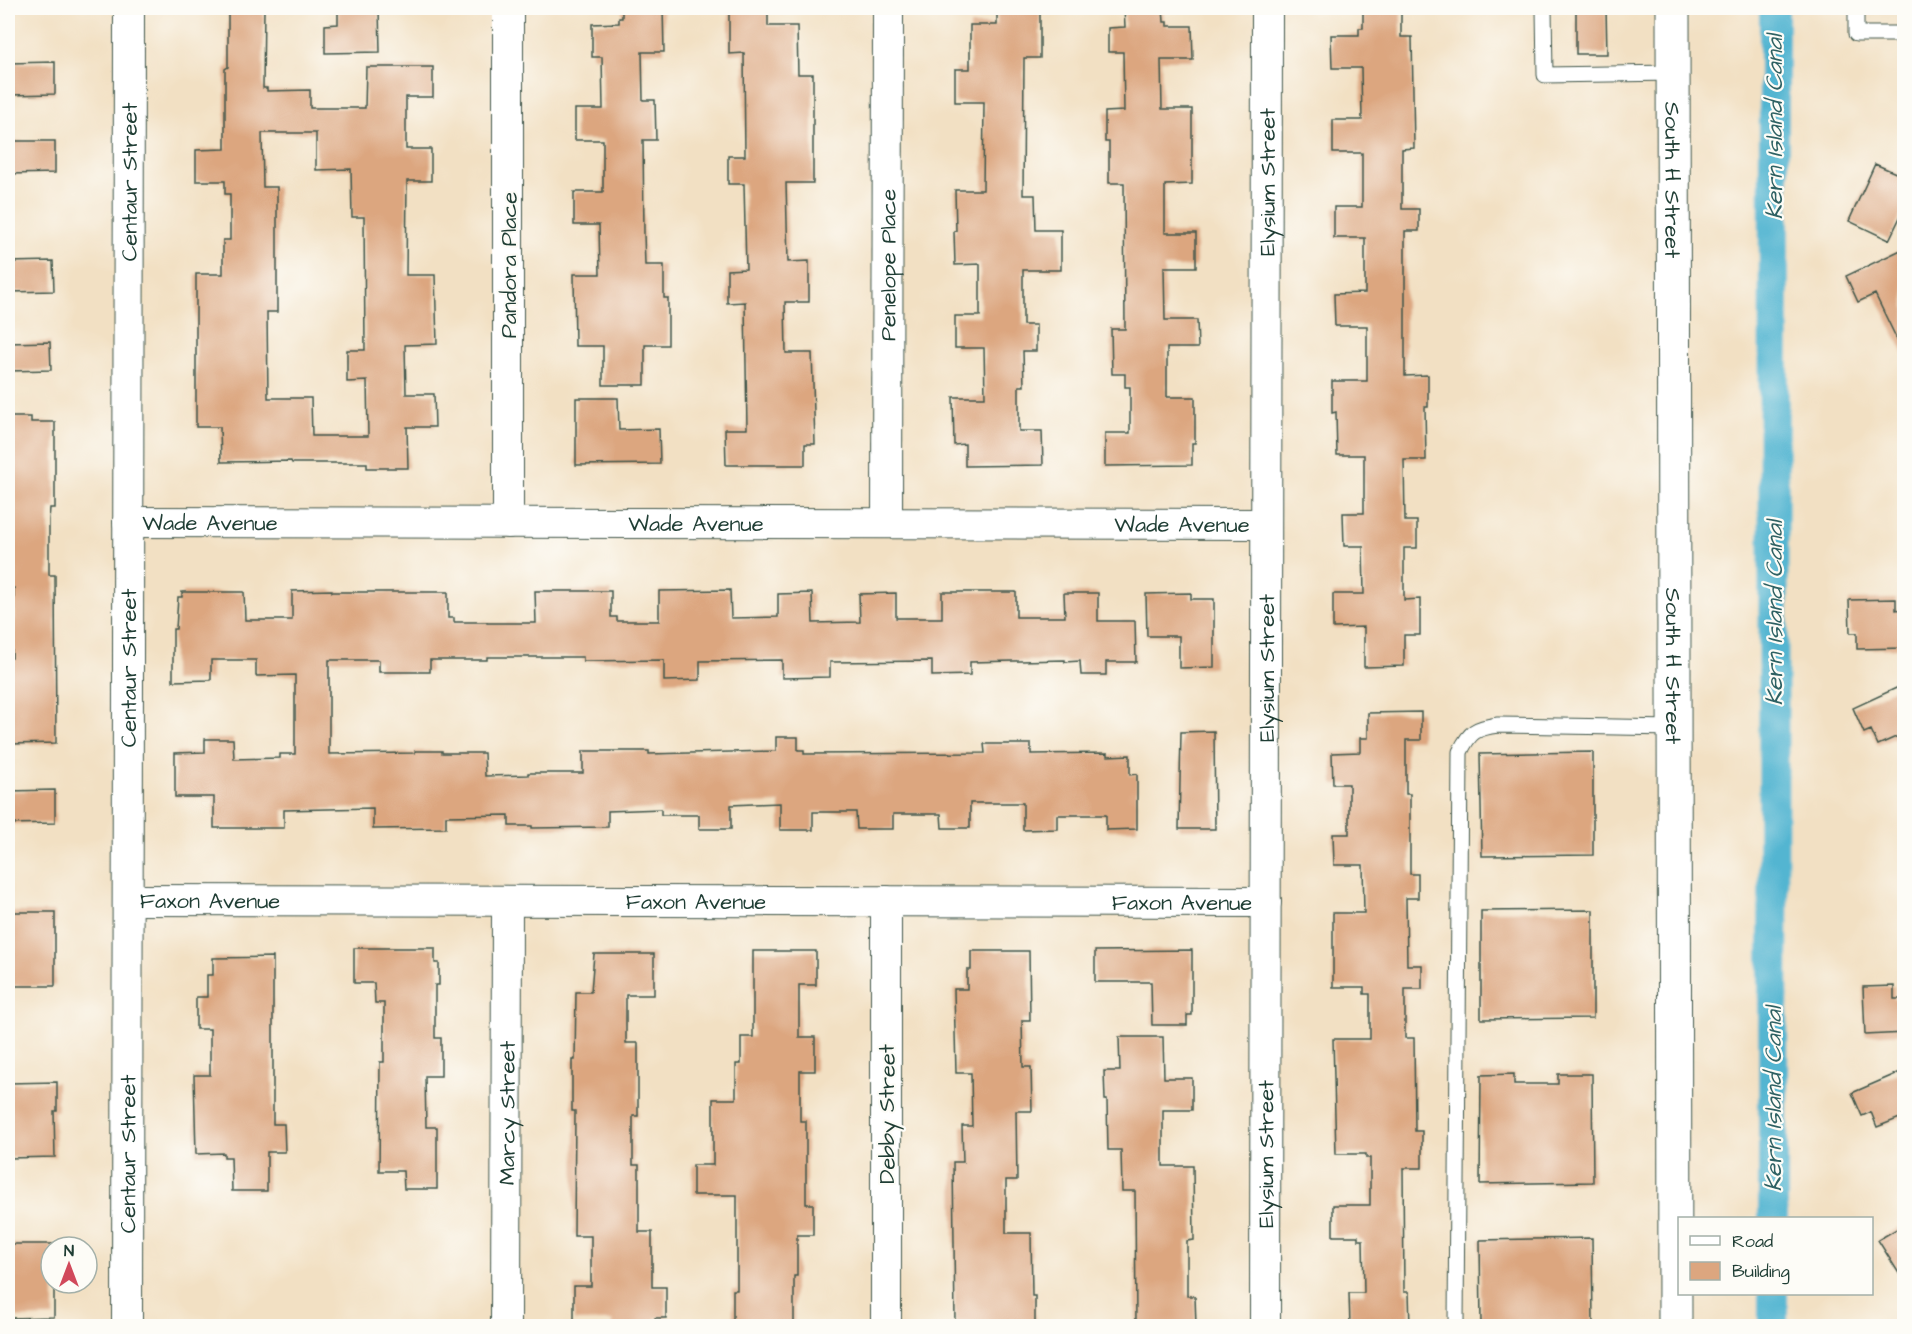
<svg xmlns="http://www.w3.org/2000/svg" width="1912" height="1334" viewBox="0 0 1912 1334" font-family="'Architects Daughter',sans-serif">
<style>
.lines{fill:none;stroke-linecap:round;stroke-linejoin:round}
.canal{stroke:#52b5d1;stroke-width:30}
.building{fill:#dca67f;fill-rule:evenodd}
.service-casing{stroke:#3f5549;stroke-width:17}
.minor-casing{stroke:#3f5549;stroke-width:32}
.tertiary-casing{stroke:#3f5549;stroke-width:35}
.service{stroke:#fff;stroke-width:15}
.minor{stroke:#fff;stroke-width:30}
.tertiary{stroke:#fff;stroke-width:33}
.labels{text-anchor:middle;stroke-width:4.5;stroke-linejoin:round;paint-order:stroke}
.street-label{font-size:22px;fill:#1f3d34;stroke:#fdfcf7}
.water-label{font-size:24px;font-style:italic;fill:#2e6163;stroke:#fdfcf7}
</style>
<rect width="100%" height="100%" fill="#fdfcf7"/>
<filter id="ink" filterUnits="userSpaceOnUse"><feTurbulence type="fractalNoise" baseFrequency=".0167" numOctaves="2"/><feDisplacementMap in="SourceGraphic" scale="12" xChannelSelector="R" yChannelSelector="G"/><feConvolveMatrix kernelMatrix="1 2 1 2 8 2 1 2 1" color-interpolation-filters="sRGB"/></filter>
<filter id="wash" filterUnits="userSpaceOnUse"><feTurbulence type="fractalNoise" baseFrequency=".008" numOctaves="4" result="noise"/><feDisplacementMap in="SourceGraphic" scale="24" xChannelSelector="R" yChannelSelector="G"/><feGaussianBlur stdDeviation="1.35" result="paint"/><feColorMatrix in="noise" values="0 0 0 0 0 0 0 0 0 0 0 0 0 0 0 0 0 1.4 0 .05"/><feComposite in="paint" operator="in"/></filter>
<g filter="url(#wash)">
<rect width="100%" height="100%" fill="#f2e0c3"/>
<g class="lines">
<path class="canal" d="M 1773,1218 L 1774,8
M 1773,1326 L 1773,1294"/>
</g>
<g id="blocks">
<path class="building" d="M 228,8 L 264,8 L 263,88 L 267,88 L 267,91 L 310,90 L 310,108 L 365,108 L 366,67 L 433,67 L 433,97 L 406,97 L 406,149 L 431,149 L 431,181 L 407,181 L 406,275 L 435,275 L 437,344 L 405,345 L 406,394 L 434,394 L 435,427 L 407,427 L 408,468 L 367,468 L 367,463 L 292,463 L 291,461 L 221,462 L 220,427 L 196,427 L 196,274 L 223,274 L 223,240 L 230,240 L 230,194 L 225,194 L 225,181 L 196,181 L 196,150 L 225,149 L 225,69 L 228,67 ZM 262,133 L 316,133 L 316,170 L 351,169 L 352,217 L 364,217 L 365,350 L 347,350 L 347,382 L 367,381 L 368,436 L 312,436 L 311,398 L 268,398 L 267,312 L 277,312 L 277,187 L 263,187 Z
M 338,8 L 379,8 L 380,52 L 325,53 L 325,25 L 338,24 Z
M 622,8 L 663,8 L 664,52 L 642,52 L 643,100 L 655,100 L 656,140 L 643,140 L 644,234 L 645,265 L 664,265 L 664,298 L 668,298 L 668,345 L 645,345 L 645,385 L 603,385 L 603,346 L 575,346 L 574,274 L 600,274 L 599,225 L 574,225 L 574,192 L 603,192 L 603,140 L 575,140 L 575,109 L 603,109 L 602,57 L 592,57 L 592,24 L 619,23 L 619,18 L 622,18 Z
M 729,8 L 768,8 L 768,26 L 797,26 L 798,74 L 813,74 L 813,183 L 786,183 L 788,262 L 809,261 L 809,302 L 785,302 L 786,353 L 812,353 L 815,444 L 805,444 L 805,465 L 726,465 L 725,429 L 747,429 L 745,302 L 727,303 L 727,270 L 746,269 L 744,184 L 728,184 L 728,156 L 745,156 L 744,53 L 729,54 Z
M 997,8 L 1040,8 L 1040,58 L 1024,58 L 1023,195 L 1035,195 L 1036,230 L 1061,230 L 1061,270 L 1023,270 L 1023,325 L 1036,325 L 1036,351 L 1023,351 L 1024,386 L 1019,386 L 1019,431 L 1042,431 L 1043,465 L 965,466 L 965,444 L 954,445 L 953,397 L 985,397 L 984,348 L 955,348 L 955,316 L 980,316 L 980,264 L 955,265 L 954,231 L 956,231 L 955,190 L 983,190 L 984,102 L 955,102 L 955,69 L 970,69 L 970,25 L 997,25 Z
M 1124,8 L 1163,8 L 1164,22 L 1167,22 L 1167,26 L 1192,26 L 1193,60 L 1161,60 L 1162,109 L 1192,109 L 1192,184 L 1165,185 L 1165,233 L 1196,233 L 1196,267 L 1164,267 L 1165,320 L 1197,320 L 1198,348 L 1167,348 L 1167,397 L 1195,397 L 1195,443 L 1192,443 L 1192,465 L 1105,466 L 1105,433 L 1130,433 L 1130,387 L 1125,387 L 1125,374 L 1112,374 L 1111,329 L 1125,329 L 1124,183 L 1109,183 L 1109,142 L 1105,142 L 1105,112 L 1124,111 L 1123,52 L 1108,52 L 1108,28 L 1125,27 Z
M 1363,8 L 1401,8 L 1401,37 L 1412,37 L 1414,148 L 1402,149 L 1402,209 L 1419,209 L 1419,231 L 1405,231 L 1405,376 L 1428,375 L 1428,407 L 1425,407 L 1426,460 L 1404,460 L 1405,521 L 1417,521 L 1417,548 L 1404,548 L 1404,600 L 1420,599 L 1420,635 L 1404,635 L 1404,666 L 1364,667 L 1364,627 L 1333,628 L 1333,594 L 1364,594 L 1363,546 L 1344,546 L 1343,513 L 1364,513 L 1364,455 L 1337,455 L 1336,412 L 1332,413 L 1332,381 L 1367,381 L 1367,326 L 1335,326 L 1334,294 L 1365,293 L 1365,238 L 1334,238 L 1334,207 L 1362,207 L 1362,153 L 1333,153 L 1333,120 L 1362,120 L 1361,68 L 1332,68 L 1331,35 L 1359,35 L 1359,28 L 1363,28 Z
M 1576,8 L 1606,8 L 1607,54 L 1576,54 Z
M 55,62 L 55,94 L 8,95 L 8,63 Z
M 8,141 L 55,141 L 55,173 L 8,174 Z
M 1875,164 L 1905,177 L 1905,207 L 1889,240 L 1849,221 Z
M 1905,248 L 1905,356 L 1875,294 L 1858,302 L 1846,276 Z
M 53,261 L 54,291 L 8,292 L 8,262 Z
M 50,342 L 51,370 L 8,371 L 8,343 Z
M 576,398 L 618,398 L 619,430 L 659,429 L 660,464 L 576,465 Z
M 8,417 L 31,417 L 31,422 L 55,422 L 55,508 L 50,508 L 49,520 L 49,575 L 55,575 L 56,743 L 8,744 L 8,658 L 12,658 L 12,634 L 14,634 L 14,588 L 8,588 Z
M 332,590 L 332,592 L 448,592 L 448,618 L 454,618 L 454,622 L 487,622 L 487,623 L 536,623 L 535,591 L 611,591 L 611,617 L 617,617 L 617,621 L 659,621 L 659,591 L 730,590 L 731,618 L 778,617 L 778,594 L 812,593 L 813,623 L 860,622 L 859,594 L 896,593 L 896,618 L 942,618 L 942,592 L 1016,592 L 1016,617 L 1065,617 L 1064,593 L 1098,593 L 1098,621 L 1135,621 L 1136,662 L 1106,662 L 1106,675 L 1081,675 L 1080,661 L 1065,662 L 1065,660 L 970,662 L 970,675 L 932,676 L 932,661 L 830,662 L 830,677 L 782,678 L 782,660 L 700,661 L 700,680 L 664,681 L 664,660 L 583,661 L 583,657 L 487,657 L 487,660 L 430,660 L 430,672 L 379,672 L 379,660 L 329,660 L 329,754 L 415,753 L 415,751 L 442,751 L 442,753 L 484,753 L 485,776 L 528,775 L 528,773 L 583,773 L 583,751 L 649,751 L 649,754 L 776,751 L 776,737 L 798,737 L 798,750 L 804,750 L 804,754 L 985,753 L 984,744 L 1031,744 L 1031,754 L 1108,753 L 1108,756 L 1130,755 L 1130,775 L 1137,774 L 1137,829 L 1106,830 L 1106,815 L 1057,815 L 1057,829 L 1023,830 L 1023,803 L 970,803 L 970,828 L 942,828 L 941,814 L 893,814 L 893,829 L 857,829 L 856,812 L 813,812 L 813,830 L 780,830 L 780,803 L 731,805 L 731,829 L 699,829 L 699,815 L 661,815 L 661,809 L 608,811 L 608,827 L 532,828 L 532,826 L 509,826 L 509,815 L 446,816 L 446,828 L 373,829 L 373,808 L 284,810 L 284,828 L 214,828 L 214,797 L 175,797 L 175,753 L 205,752 L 205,739 L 233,739 L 234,759 L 280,758 L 280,754 L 295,754 L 295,675 L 256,676 L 256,660 L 211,660 L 211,680 L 173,681 L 173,629 L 176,629 L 178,597 L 182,597 L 182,592 L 244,592 L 245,620 L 292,620 L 292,591 Z
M 1191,593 L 1191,599 L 1214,599 L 1214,667 L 1179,668 L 1179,636 L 1147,636 L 1146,594 Z
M 1896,599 L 1896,610 L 1905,609 L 1905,648 L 1857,649 L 1857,633 L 1850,633 L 1849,600 Z
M 1905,684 L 1905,733 L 1878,745 L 1871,730 L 1864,733 L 1853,708 Z
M 1421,712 L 1421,740 L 1406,740 L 1406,794 L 1410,794 L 1410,874 L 1418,874 L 1418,898 L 1406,898 L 1407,965 L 1422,965 L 1422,989 L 1405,989 L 1405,1038 L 1414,1038 L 1415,1131 L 1422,1131 L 1422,1168 L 1403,1168 L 1404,1292 L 1409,1292 L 1410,1326 L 1350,1326 L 1349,1293 L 1364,1293 L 1363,1240 L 1358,1240 L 1358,1236 L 1333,1236 L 1333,1205 L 1370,1205 L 1370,1158 L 1366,1158 L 1366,1154 L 1336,1154 L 1333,1039 L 1370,1039 L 1370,994 L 1364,994 L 1364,987 L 1333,987 L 1333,913 L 1364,913 L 1363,865 L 1334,865 L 1333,834 L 1349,834 L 1349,784 L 1333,784 L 1332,753 L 1360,752 L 1360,738 L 1368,738 L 1368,713 Z
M 1214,731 L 1215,829 L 1179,829 L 1181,732 Z
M 1593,752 L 1593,855 L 1482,856 L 1480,754 Z
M 55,790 L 55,823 L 8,824 L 8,791 Z
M 1593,910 L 1593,1018 L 1481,1019 L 1481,911 Z
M 8,912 L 55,912 L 55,986 L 8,986 Z
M 354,948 L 435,948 L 435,963 L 439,963 L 439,985 L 435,985 L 435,1038 L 441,1038 L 441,1076 L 425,1076 L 426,1127 L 437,1127 L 437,1189 L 404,1189 L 403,1171 L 379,1171 L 380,1062 L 384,1062 L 384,1003 L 375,1003 L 374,983 L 354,983 Z
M 1192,950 L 1192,1015 L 1187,1015 L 1187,1025 L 1152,1025 L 1151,982 L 1095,982 L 1095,951 Z
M 753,951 L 816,951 L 816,985 L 799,985 L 799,1037 L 815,1037 L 815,1071 L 800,1071 L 800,1121 L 806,1121 L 806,1204 L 813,1204 L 813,1235 L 797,1235 L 797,1276 L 794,1276 L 794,1326 L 733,1326 L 733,1290 L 737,1290 L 737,1195 L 693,1195 L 693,1165 L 713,1165 L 713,1099 L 736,1099 L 736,1064 L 741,1064 L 741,1037 L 753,1037 Z
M 971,951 L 1029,951 L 1030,1020 L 1022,1020 L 1023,1067 L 1031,1067 L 1032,1111 L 1016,1111 L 1017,1180 L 1006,1180 L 1006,1233 L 1031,1233 L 1032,1296 L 1035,1296 L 1035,1326 L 991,1326 L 991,1322 L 955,1323 L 953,1162 L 963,1162 L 962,1126 L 972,1126 L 971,1073 L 956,1073 L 954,989 L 967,989 L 967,970 L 971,970 Z
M 594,954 L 654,954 L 654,995 L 626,995 L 626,1043 L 638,1043 L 638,1116 L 633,1116 L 633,1165 L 639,1165 L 639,1232 L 652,1232 L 652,1287 L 666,1287 L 666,1318 L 655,1318 L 655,1326 L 612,1326 L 612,1321 L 574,1321 L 574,1286 L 591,1286 L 591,1236 L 574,1236 L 575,1111 L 572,1111 L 572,1060 L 575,1060 L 576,992 L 591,992 Z
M 273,957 L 273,1124 L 284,1124 L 285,1152 L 267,1152 L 267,1191 L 232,1191 L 231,1157 L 224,1157 L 224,1153 L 196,1154 L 194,1075 L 210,1075 L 210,1029 L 196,1029 L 196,997 L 207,997 L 207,975 L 213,975 L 213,958 Z
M 1894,986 L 1894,999 L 1905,999 L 1905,1033 L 1865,1035 L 1863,987 Z
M 1119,1037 L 1163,1037 L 1164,1078 L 1192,1078 L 1192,1110 L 1163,1110 L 1163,1166 L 1193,1166 L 1194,1240 L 1187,1241 L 1187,1296 L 1195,1296 L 1196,1326 L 1136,1326 L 1135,1191 L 1122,1191 L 1121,1150 L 1108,1150 L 1107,1100 L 1105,1100 L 1104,1071 L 1120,1071 Z
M 1905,1070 L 1905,1116 L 1877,1127 L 1871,1112 L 1862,1116 L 1852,1093 Z
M 1514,1074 L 1514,1084 L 1558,1084 L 1558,1074 L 1592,1074 L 1593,1182 L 1480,1184 L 1481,1075 Z
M 57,1082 L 57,1111 L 54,1111 L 55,1157 L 8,1158 L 8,1083 Z
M 1905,1224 L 1905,1283 L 1878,1240 Z
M 1592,1238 L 1593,1326 L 1481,1326 L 1480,1240 Z
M 8,1244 L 53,1244 L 53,1247 L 51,1247 L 51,1283 L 54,1283 L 54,1317 L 8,1318 Z"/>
</g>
</g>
<g filter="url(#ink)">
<use href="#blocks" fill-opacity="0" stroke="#3f5549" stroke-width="1.5"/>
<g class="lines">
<defs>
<path id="service" d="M 1544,8 L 1545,75 L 1673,73
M 1856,8 L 1856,34 L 1904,34
M 1456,1326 L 1460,752 C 1470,731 1476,728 1498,725 L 1674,728"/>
<g id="minor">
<path id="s1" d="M 128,522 L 1266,524"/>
<path d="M 508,523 L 508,8"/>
<path id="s2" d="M 887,523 L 888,8"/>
<path id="s3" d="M 128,900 L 1266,902"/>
<path id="s4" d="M 127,1326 L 129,8"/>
<path id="s5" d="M 506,1326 L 507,901"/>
<path d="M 886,1326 L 886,901"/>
<path id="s6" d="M 1265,1326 L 1267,8"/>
</g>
<g id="tertiary">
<path id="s7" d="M 1673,8 L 1675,1326"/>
</g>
</defs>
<use href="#service" class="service-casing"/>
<use href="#minor" class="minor-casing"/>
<use href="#tertiary" class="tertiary-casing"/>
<use href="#service" class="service"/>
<use href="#minor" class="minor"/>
<use href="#tertiary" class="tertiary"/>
</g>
</g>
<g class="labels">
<g class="street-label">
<text dy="8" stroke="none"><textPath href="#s4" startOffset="1144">Centaur Street</textPath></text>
<text dy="8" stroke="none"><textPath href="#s6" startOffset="1144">Elysium Street</textPath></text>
<text dy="8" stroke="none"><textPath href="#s7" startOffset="172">South H Street</textPath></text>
<text transform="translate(508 265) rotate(-90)" y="8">Pandora Place</text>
<text dy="8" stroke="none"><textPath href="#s2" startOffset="258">Penelope Place</textPath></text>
<text dy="8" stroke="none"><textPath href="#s1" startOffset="82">Wade Avenue</textPath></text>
<text dy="8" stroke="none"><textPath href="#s1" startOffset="568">Wade Avenue</textPath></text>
<text dy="8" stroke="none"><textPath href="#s1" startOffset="1054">Wade Avenue</textPath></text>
<text dy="8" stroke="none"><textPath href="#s4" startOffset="658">Centaur Street</textPath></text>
<text dy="8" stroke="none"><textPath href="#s6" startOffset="658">Elysium Street</textPath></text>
<text dy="8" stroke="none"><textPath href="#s7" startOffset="658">South H Street</textPath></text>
<text dy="8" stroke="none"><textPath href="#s3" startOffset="82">Faxon Avenue</textPath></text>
<text dy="8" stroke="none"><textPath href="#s3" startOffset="568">Faxon Avenue</textPath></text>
<text dy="8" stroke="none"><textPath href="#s3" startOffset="1054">Faxon Avenue</textPath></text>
<text dy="8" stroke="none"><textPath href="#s5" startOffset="213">Marcy Street</textPath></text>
<text transform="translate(886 1114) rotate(-90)" y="8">Debby Street</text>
<text dy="8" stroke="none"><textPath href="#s4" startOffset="172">Centaur Street</textPath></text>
<text dy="8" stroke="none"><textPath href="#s6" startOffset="172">Elysium Street</textPath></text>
</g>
<g class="water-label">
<text transform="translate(1774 127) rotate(-90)" y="8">Kern Island Canal</text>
<text transform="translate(1774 613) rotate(-90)" y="8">Kern Island Canal</text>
<text transform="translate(1773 1099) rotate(-90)" y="8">Kern Island Canal</text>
</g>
</g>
<rect width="1912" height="1334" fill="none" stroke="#fdfcf7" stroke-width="30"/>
<rect x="1678" y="1217" width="195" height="78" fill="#fdfcf7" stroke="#a4b0a9" stroke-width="1.5"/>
<rect x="1690" y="1236" width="30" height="9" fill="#ffffff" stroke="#a4b0a9" stroke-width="1.5"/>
<text x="1732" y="1247" font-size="18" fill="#1f3d34">Road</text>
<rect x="1690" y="1262" width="30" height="18" fill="#dca67f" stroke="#a4b0a9" stroke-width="1.5"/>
<text x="1732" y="1277" font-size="18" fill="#1f3d34">Building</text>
<g transform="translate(69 1265)"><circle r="28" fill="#fdfcf7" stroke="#a4b0a9" stroke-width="1.5"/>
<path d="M0-4.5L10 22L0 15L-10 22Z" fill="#d1495b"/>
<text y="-9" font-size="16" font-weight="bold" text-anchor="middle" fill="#1f3d34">N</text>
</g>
</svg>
